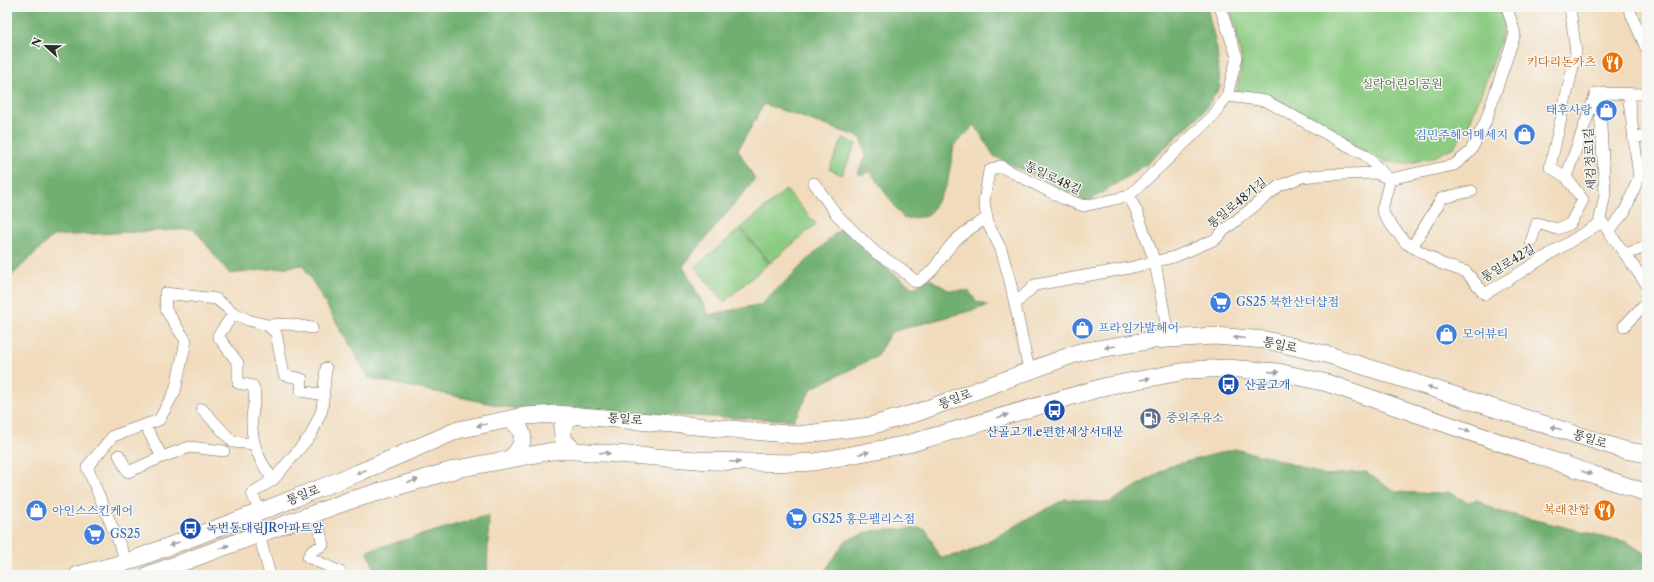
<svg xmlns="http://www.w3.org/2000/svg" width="1654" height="582" viewBox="0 0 1654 582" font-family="'Libre Caslon Text','Noto Serif KR',serif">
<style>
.green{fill:#8bcb82;stroke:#5b7b56}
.forest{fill:#70af70;stroke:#4e6d4e}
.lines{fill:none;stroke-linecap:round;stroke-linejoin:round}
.minor-casing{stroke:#70695e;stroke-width:12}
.primary-casing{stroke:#70695e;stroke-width:18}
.minor{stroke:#fff;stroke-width:11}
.primary{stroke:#fff;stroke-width:17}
.oneway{fill:#a0a0a0}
.labels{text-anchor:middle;stroke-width:3;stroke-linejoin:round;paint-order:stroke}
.food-label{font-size:12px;fill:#c56008;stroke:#f6f6f2;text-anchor:end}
.park-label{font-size:12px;fill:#485b45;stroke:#f6f6f2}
.shop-label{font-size:12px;fill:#366cbe;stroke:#f6f6f2;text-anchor:start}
.street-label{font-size:12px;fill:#2b2b2b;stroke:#f6f6f2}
.transit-label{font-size:12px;fill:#164399;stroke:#f6f6f2;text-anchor:start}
.service-label{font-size:12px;fill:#4e5e75;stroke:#f6f6f2;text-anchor:start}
</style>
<rect width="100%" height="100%" fill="#f6f6f2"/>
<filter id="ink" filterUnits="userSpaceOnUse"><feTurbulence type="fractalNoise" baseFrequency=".025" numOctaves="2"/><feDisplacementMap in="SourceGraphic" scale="8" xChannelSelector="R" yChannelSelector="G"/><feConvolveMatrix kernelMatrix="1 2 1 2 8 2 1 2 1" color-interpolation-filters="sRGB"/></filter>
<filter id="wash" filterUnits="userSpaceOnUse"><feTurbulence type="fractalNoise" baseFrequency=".012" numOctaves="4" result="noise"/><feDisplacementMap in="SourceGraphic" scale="16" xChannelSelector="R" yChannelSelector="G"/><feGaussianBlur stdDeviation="0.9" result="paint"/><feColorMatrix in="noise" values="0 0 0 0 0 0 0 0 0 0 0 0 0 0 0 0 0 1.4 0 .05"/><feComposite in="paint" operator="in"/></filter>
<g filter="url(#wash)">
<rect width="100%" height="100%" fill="#f1dbbc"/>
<path class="green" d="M 1229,7 L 1496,7 L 1505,24 L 1495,57 L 1468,127 L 1454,147 L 1434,157 L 1406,164 L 1382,161 L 1268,96 L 1236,95 L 1242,62 L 1235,25 Z
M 843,138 L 856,144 L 842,175 L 829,169 Z
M 786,190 L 816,224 L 770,263 L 741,228 Z
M 740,229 L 769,263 L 724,302 L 695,267 Z"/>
<path class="forest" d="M 7,7 L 1207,7 L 1217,49 L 1220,87 L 1203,112 L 1147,164 L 1087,202 L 994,156 L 975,125 L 954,145 L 947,185 L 928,216 L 904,219 L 870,171 L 862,175 L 858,173 L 865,157 L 862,138 L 764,104 L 738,150 L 755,179 L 683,266 L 709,315 L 762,304 L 842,227 L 894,274 L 913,288 L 930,279 L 948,290 L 969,291 L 976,301 L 988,306 L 891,332 L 876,357 L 812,388 L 794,420 L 521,410 L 369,378 L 303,265 L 230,274 L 194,229 L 53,236 L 7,280 Z
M 1235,449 L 1276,459 L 1324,475 L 1366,472 L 1380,482 L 1397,492 L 1438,494 L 1448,492 L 1467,502 L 1477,500 L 1497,511 L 1627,542 L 1647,555 L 1647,575 L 822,575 L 846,540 L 872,531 L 919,528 L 926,530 L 940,558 L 966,553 L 1065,499 L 1109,503 L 1170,466 Z
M 489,515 L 487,575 L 377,575 L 367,551 Z"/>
</g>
<g filter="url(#ink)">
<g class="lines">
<defs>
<path id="minor" d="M 1628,7 L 1647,50
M 1227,96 L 1266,101 L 1365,155 L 1386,176
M 1633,137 L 1647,136
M 1566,177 L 1596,93 L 1647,94
M 1390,179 L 1382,210 L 1387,220 L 1406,243 L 1442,264 L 1466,272 L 1485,294 L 1602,222 L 1647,285
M 814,183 L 837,215 L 876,253 L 900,268 L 916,282 C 935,274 941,255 954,242 C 963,232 976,225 987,218
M 1129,196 L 1137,212 L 1155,262 L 1168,335
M 1599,224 L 1605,194 L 1599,93
M 1609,231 L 1625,211 L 1639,177 L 1628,93
M 1531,242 L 1537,223 L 1557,229 L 1570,224 L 1583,200 L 1566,177 L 1550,167 L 1576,53 L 1570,7
M 1412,247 L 1442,198 L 1472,191
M 1625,254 L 1647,247
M 1015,304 L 1035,285 L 1129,268 L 1174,257 L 1216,239 L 1222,232 L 1279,186 L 1302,177 L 1321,175 L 1375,173 L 1390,179 L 1454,165 L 1470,152 L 1485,123 L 1515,34 L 1507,7
M 234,313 L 218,336 L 238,363 L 238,383 L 253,386 C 258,397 252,407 252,419 C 251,444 259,460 273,480
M 267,325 L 276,333 L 284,375 L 302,379 L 301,391 L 324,395
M 1624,326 L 1647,302
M 1029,370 L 1010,281 L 1001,249 L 988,224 L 984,201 L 989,171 L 1000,166 L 1062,198 L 1084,206 L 1129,196 L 1213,116 L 1227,96 L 1237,57 L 1220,7
M 202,409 L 233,442 L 254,444
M 119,455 L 128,472 L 162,457 L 145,425
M 162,457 L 190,447 L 224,451
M 260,512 L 252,493 L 273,480 L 311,435 L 322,410 L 326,368
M 319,527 L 323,545 L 312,551 L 308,557 L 340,572 L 339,575
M 259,535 L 270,575
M 127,562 L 87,467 L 113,436 L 159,420 L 175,391 L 186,341 L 166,310 L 165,293 L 216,299 L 234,313 L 248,320 L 267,325 L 289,324 L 312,328"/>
<path id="primary" d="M 510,419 C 527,432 526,443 511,458
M 575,451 L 564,441 L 562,429 L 566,420 L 576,415
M 78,575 L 127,562 L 260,512 L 358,473 L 458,430 L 524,416 L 557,414 L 799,435 L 870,426 L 919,412 L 1080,352 L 1153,340 L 1214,336 L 1266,340 L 1329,355 L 1624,450 L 1647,454
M 148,575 L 348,501 L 457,469 L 552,451 L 575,451 L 710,461 L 793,463 L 814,462 L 908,444 L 1107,386 L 1191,370 L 1227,368 L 1278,372 L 1327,383 L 1647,493"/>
</defs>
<use href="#minor" class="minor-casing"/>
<use href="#primary" class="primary-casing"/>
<use href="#minor" class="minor"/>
<use href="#primary" class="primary"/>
</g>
<defs><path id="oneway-solid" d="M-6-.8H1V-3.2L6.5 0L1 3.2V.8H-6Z"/></defs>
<g class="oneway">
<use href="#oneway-solid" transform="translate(1239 338) rotate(-175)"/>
<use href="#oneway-solid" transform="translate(1110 347) rotate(171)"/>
<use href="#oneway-solid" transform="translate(1274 372) rotate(5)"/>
<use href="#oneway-solid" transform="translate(1145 379) rotate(-11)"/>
<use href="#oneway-solid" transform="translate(1432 388) rotate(-162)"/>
<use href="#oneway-solid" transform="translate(1003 416) rotate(-17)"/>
<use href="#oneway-solid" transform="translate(482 425) rotate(168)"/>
<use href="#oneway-solid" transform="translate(1556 428) rotate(-162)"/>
<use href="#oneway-solid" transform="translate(1465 430) rotate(18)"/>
<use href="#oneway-solid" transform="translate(605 453) rotate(4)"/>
<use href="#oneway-solid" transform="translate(864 453) rotate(-12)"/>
<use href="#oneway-solid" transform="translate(735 462) rotate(2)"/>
<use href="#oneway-solid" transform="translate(361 472) rotate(158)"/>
<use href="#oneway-solid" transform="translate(1587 473) rotate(20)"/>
<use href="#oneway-solid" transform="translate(413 481) rotate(-17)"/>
<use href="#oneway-solid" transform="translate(174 544) rotate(159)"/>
<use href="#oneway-solid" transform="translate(224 547) rotate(-20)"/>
</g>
</g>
<defs>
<symbol id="restaurant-disc" viewBox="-11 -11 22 22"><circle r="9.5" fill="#e8710a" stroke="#f6f6f2"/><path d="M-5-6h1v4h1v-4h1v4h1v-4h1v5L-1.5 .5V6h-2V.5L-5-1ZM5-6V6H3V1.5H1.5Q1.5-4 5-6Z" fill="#fff"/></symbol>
<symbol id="shop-disc" viewBox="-11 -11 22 22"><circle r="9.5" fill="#3f7fe0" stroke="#f6f6f2"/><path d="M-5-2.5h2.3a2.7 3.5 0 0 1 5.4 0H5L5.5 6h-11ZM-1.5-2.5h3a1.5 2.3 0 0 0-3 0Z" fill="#fff"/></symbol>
<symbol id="supermarket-disc" viewBox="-11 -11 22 22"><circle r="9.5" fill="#3f7fe0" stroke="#f6f6f2"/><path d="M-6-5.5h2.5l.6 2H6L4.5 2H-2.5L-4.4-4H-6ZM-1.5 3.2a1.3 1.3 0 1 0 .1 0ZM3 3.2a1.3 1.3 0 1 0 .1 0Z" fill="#fff"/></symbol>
<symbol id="bus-disc" viewBox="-11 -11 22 22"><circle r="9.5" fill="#1a4fb4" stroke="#f6f6f2"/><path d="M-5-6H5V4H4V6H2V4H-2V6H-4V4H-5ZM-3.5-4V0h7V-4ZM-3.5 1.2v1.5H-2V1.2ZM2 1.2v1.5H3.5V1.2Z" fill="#fff"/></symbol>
<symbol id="fuel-disc" viewBox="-11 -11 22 22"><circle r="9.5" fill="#5c6f8a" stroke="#f6f6f2"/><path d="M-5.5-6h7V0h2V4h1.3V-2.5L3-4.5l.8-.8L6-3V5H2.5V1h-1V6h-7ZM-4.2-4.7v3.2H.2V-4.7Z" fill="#fff"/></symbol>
</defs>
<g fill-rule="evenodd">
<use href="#restaurant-disc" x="1600" y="50" width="25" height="25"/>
<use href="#shop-disc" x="1594" y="98" width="25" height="25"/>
<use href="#shop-disc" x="1512" y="122" width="25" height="25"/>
<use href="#supermarket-disc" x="1208" y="290" width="25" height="25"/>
<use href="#shop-disc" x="1070" y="316" width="25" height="25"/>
<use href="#shop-disc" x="1434" y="322" width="25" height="25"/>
<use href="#bus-disc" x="1216" y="372" width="25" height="25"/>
<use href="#bus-disc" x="1042" y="398" width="25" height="25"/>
<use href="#fuel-disc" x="1138" y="406" width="25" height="25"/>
<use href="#restaurant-disc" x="1592" y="498" width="25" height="25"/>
<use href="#shop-disc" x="24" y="498" width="25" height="25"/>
<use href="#supermarket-disc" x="784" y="506" width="25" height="25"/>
<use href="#bus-disc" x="178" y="516" width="25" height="25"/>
<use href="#supermarket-disc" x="82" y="522" width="25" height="25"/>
</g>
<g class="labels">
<g class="food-label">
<text x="1596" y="66">키다리돈카츠</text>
<text x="1590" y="514">복래찬합</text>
</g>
<g class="park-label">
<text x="1402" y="88">실락어린이공원</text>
</g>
<g class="shop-label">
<text x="1592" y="114" text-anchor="end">태후사랑</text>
<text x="1508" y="139" text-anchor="end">김민주헤어메세지</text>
<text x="1236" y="306">GS25 북한산더샵점</text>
<text x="1098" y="332">프라임가발헤어</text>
<text x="1462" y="338">모어뷰티</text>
<text x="52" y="515">아인스스킨케어</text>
<text x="812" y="523">GS25 홍은펠리스점</text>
<text x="110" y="538">GS25</text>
</g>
<g class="street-label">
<text transform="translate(1590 159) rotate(-93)" y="4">세검정로1길</text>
<text transform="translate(1053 178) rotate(25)" y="4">통일로48길</text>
<text transform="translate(1237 203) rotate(-39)" y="4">통일로48가길</text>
<text transform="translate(1508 263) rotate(-31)" y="4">통일로42길</text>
<text transform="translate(1280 345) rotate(12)" y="4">통일로</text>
<text transform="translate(955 399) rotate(-21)" y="4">통일로</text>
<text transform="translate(625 419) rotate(5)" y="4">통일로</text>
<text transform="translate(1590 439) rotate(18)" y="4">통일로</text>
<text transform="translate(303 495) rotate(-21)" y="4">통일로</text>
</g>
<g class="transit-label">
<text x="1244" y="389">산골고개</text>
<text x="1055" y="436" text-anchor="middle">산골고개.e편한세상서대문</text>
<text x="206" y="532">녹번동대림JR아파트앞</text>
</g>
<g class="service-label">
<text x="1166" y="422">중외주유소</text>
</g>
</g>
<rect width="1654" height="582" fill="none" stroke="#f6f6f2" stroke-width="24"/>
<g transform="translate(46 46) rotate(292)" stroke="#f6f6f2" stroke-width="3" paint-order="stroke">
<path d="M0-3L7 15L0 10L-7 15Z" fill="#2b2b2b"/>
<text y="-6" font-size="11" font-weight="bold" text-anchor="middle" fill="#2b2b2b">N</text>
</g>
</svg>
